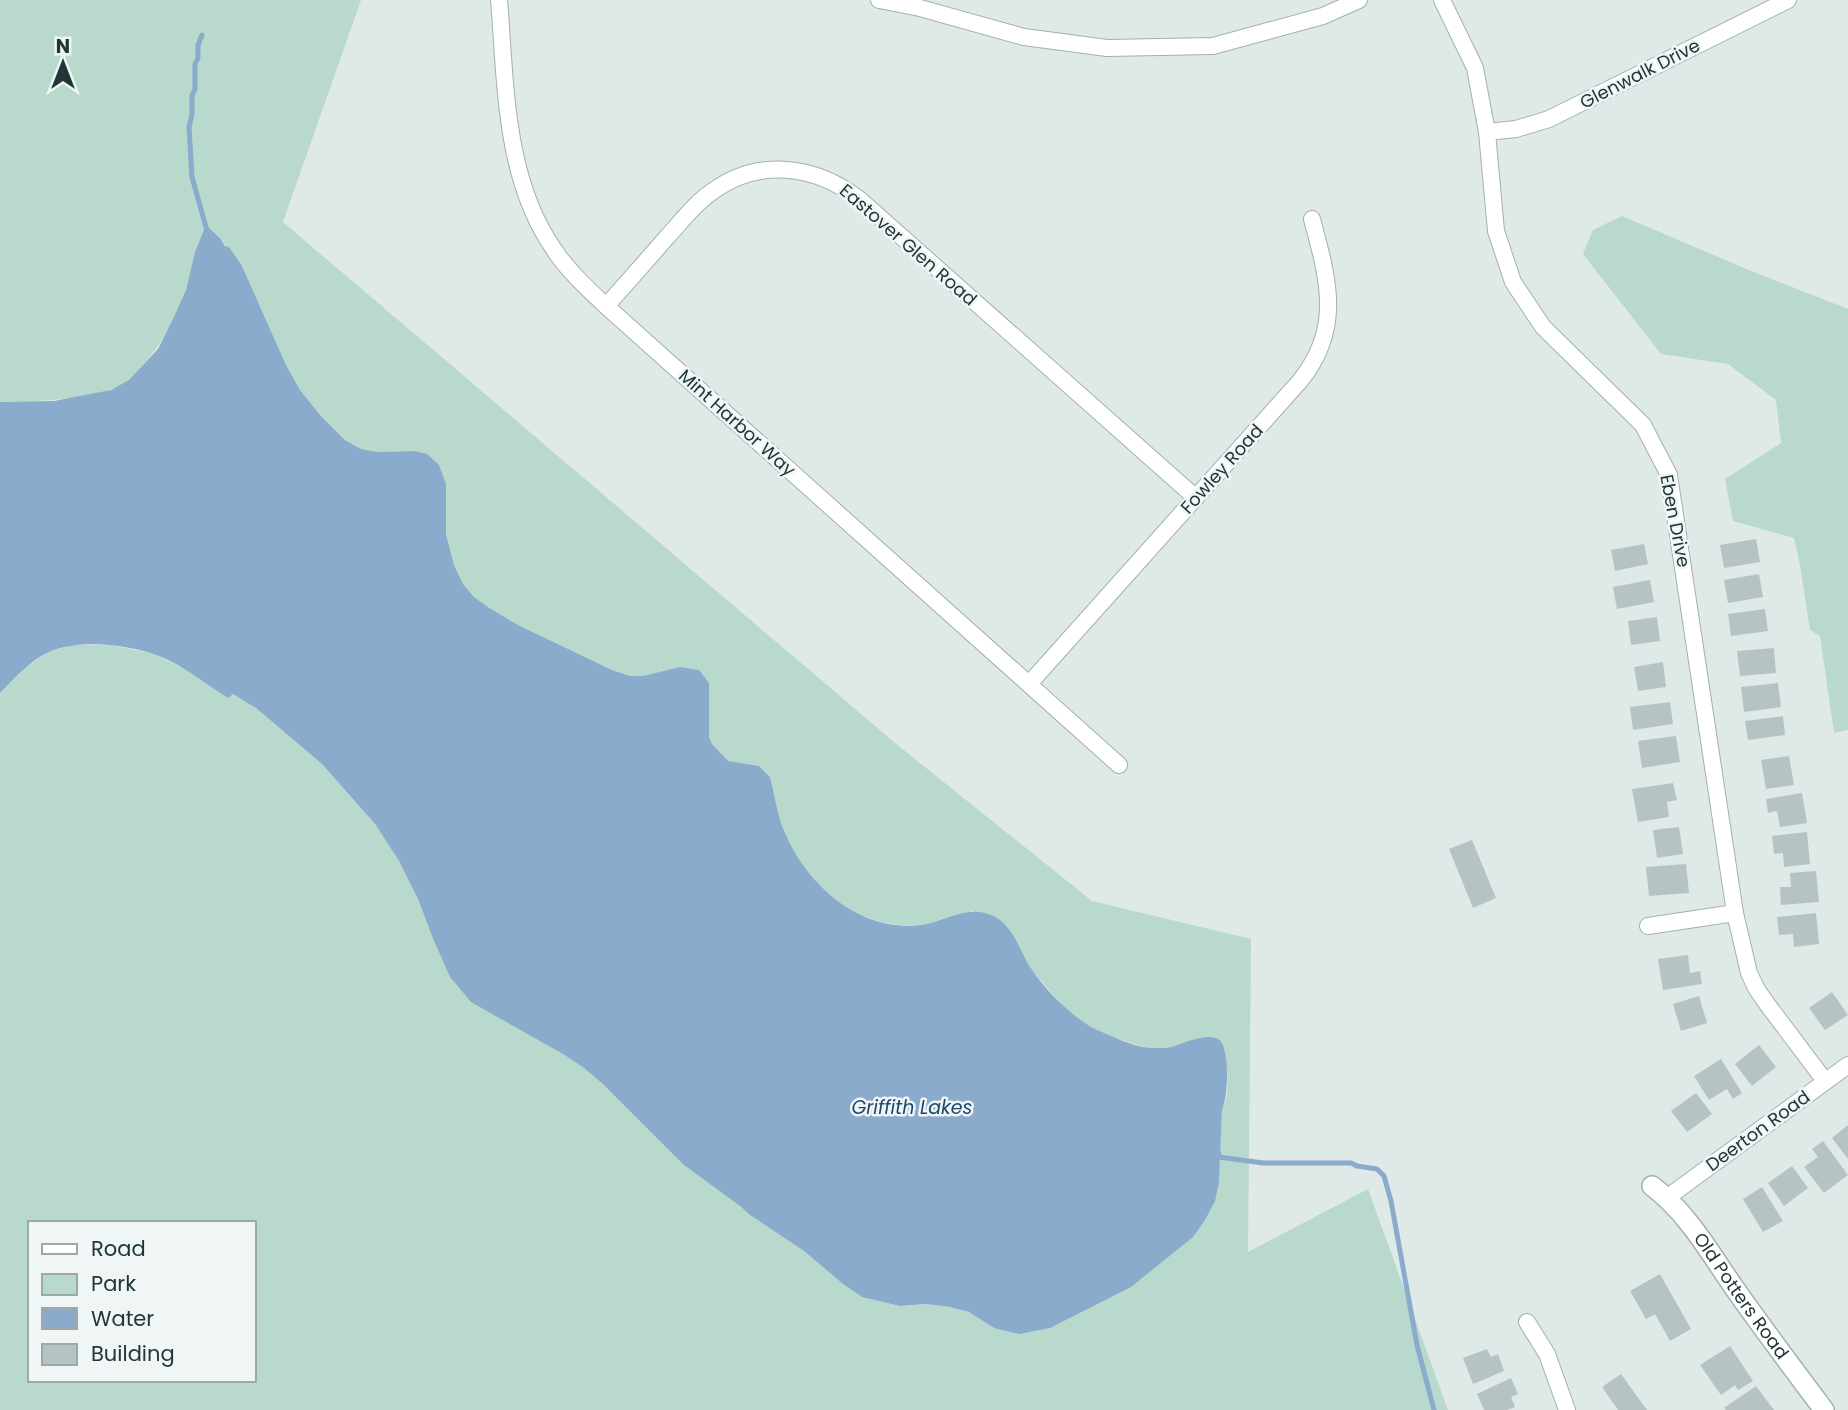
<svg xmlns="http://www.w3.org/2000/svg" width="1848" height="1410" viewBox="0 0 1848 1410" font-family="Poppins,sans-serif">
<style>
.green{fill:#b9d9cd;fill-rule:evenodd}
.water{fill:#8aabcb}
.lines{fill:none;stroke-linecap:round;stroke-linejoin:round}
.stream{stroke:#8aabcb;stroke-width:5}
.building{fill:#b5c4c2}
.minor-casing{stroke:#a2b0b0;stroke-width:18}
.tertiary-casing{stroke:#a2b0b0;stroke-width:22}
.minor{stroke:#fff;stroke-width:16}
.tertiary{stroke:#fff;stroke-width:19}
.labels{text-anchor:middle;stroke-width:5;stroke-linejoin:round;paint-order:stroke}
.street-label{font-size:18px;fill:#213638;stroke:#eff6f5}
.water-label{font-size:19px;font-style:italic;fill:#20476f;stroke:#eff6f5}
</style>
<rect width="100%" height="100%" fill="#dfe9e8"/>
<path class="green" d="M 0,0 L 361,0 L 283,222 L 895,743 L 1092,901 L 1251,939 L 1248,1252 L 1368,1189 L 1448,1410 L 0,1410 L 0,693 L 23,670 L 42,656 L 54,650 L 73,645 L 111,645 L 154,654 L 237,695 L 256,708 L 322,764 L 375,824 L 399,861 L 418,899 L 432,936 L 563,1054 L 584,1068 L 604,1085 L 750,1215 L 804,1251 L 843,1284 L 862,1297 L 900,1306 L 925,1304 L 950,1307 L 969,1312 L 994,1328 L 1219,1182 L 1222,1110 C 1231,1093 1227,1068 1225,1049 L 1204,1038 L 1166,1048 L 1147,1048 L 1116,1038 L 1088,1026 L 1067,1010 L 1033,972 L 1009,929 L 972,911 C 955,916 937,924 920,925 C 859,931 809,886 785,834 C 777,817 775,795 770,777 L 759,766 L 728,761 L 712,744 L 709,737 L 709,683 L 630,676 L 612,670 L 518,625 L 488,607 L 474,597 L 463,584 L 454,565 L 446,534 L 446,484 L 414,451 L 377,452 L 361,449 L 345,440 L 320,415 L 300,390 L 286,365 L 242,266 L 220,238 L 207,226 C 195,246 193,270 185,292 C 174,320 162,344 142,366 C 137,372 133,378 127,382 C 95,401 37,401 0,402 ZM 30,1223 L 254,1223 L 254,1380 L 30,1380 Z
M 1622,216 L 1751,271 L 1848,309 L 1848,730 L 1834,733 L 1820,636 L 1810,630 L 1800,565 L 1794,538 L 1733,521 L 1725,479 L 1781,443 L 1776,400 L 1728,364 L 1661,354 L 1583,254 L 1593,230 Z"/>
<path class="water" d="M 206,225 L 220,238 L 225,246 L 229,247 L 242,266 L 286,365 L 300,390 L 320,415 L 345,440 L 361,449 L 377,452 L 414,451 L 427,454 L 439,465 L 446,484 L 446,534 L 454,565 L 463,584 L 474,597 L 488,607 L 518,625 L 612,670 L 630,676 L 643,676 L 680,667 L 699,670 L 709,683 L 709,737 L 712,744 L 728,761 L 759,766 L 770,777 C 775,795 777,816 785,833 C 807,885 861,933 921,925 C 944,922 965,906 988,914 C 1014,922 1019,952 1033,971 C 1044,989 1076,1020 1095,1029 C 1112,1036 1131,1046 1150,1048 C 1155,1048 1161,1048 1166,1048 C 1181,1046 1203,1032 1218,1039 C 1231,1046 1228,1098 1222,1110 L 1219,1182 L 1215,1201 L 1205,1220 L 1193,1237 L 1131,1287 L 1050,1328 L 1019,1334 L 994,1328 L 969,1312 L 950,1307 L 925,1304 L 900,1306 L 862,1297 L 843,1284 L 804,1251 L 750,1215 L 740,1206 L 684,1165 L 604,1085 L 584,1068 L 563,1054 L 471,1002 L 450,977 L 432,936 L 418,899 L 399,861 L 375,824 L 322,764 L 256,708 L 233,694 L 228,698 C 210,687 193,673 174,663 C 144,646 87,638 54,650 C 32,658 16,677 0,693 L 0,402 L 54,401 L 111,390 L 129,380 L 158,349 L 173,319 L 186,290 L 195,252 Z"/>
<g class="lines">
<path class="stream" d="M 202,35 L 198,45 L 198,58 L 195,64 L 195,89 L 192,96 L 192,114 L 189,127 L 192,177 L 207,231
M 1218,1151 L 1219,1157 L 1263,1163 L 1351,1163 L 1357,1166 L 1377,1169 L 1384,1176 L 1391,1201 L 1417,1345 L 1434,1410"/>
</g>
<path class="building" d="M 1756,539 L 1760,562 L 1724,568 L 1720,545 Z
M 1644,544 L 1648,564 L 1615,571 L 1611,550 Z
M 1759,574 L 1763,597 L 1728,603 L 1724,580 Z
M 1650,580 L 1654,602 L 1617,609 L 1613,587 Z
M 1765,609 L 1768,631 L 1731,636 L 1728,614 Z
M 1657,617 L 1660,641 L 1631,645 L 1628,621 Z
M 1774,648 L 1776,673 L 1740,676 L 1737,651 Z
M 1663,662 L 1666,687 L 1638,691 L 1634,667 Z
M 1778,683 L 1781,707 L 1744,712 L 1741,687 Z
M 1670,702 L 1673,724 L 1633,730 L 1630,707 Z
M 1783,716 L 1785,735 L 1748,740 L 1745,721 Z
M 1676,736 L 1680,762 L 1642,768 L 1638,741 Z
M 1789,756 L 1794,785 L 1766,789 L 1761,760 Z
M 1673,783 L 1677,800 L 1667,802 L 1669,817 L 1638,822 L 1632,789 Z
M 1802,793 L 1807,823 L 1780,827 L 1777,811 L 1768,813 L 1766,799 Z
M 1679,827 L 1683,854 L 1657,858 L 1653,830 Z
M 1807,832 L 1810,864 L 1784,867 L 1783,853 L 1774,854 L 1772,836 Z
M 1472,840 L 1496,898 L 1473,908 L 1449,849 Z
M 1686,864 L 1689,893 L 1649,896 L 1646,867 Z
M 1816,871 L 1819,902 L 1781,905 L 1780,887 L 1791,887 L 1790,873 Z
M 1816,913 L 1819,944 L 1794,947 L 1793,934 L 1779,935 L 1777,917 Z
M 1688,955 L 1690,973 L 1700,971 L 1702,984 L 1663,990 L 1658,959 Z
M 1832,992 L 1848,1015 L 1825,1030 L 1809,1008 Z
M 1699,996 L 1707,1023 L 1681,1031 L 1673,1004 Z
M 1759,1045 L 1776,1067 L 1752,1086 L 1735,1064 Z
M 1721,1059 L 1742,1093 L 1733,1099 L 1727,1089 L 1709,1100 L 1694,1076 Z
M 1696,1093 L 1712,1114 L 1687,1132 L 1671,1111 Z
M 1848,1125 L 1848,1159 L 1832,1138 Z
M 1823,1141 L 1848,1175 L 1824,1193 L 1804,1167 L 1818,1157 L 1812,1149 Z
M 1792,1166 L 1808,1188 L 1784,1206 L 1768,1183 Z
M 1762,1187 L 1783,1221 L 1763,1232 L 1743,1199 Z
M 1660,1274 L 1691,1329 L 1670,1341 L 1655,1314 L 1646,1319 L 1630,1291 Z
M 1730,1346 L 1753,1381 L 1738,1390 L 1735,1385 L 1721,1395 L 1700,1365 Z
M 1487,1349 L 1491,1357 L 1498,1354 L 1504,1371 L 1473,1384 L 1463,1358 Z
M 1621,1374 L 1647,1410 L 1618,1410 L 1602,1387 Z
M 1511,1378 L 1518,1394 L 1511,1397 L 1515,1407 L 1507,1410 L 1484,1410 L 1477,1394 Z
M 1756,1386 L 1774,1410 L 1726,1410 L 1724,1408 Z"/>
<g class="lines">
<defs>
<path id="minor" d="M 499,0 C 506,84 504,179 555,251 C 569,272 588,289 606,306 L 1119,765
M 879,0 L 920,8 L 1024,37 L 1107,48 L 1213,46 L 1323,16 L 1359,0
M 1442,0 L 1475,68 L 1487,132 L 1496,231 L 1513,282 L 1543,327 L 1643,425 L 1669,475 L 1735,913 L 1749,973 L 1756,988 L 1767,1004 L 1825,1081
M 1487,132 L 1516,129 L 1549,119 L 1788,0
M 606,306 C 627,283 647,260 667,237 C 682,221 695,203 713,191 C 759,158 815,165 859,199 L 1196,498
M 1029,684 L 1300,381 C 1343,328 1328,279 1312,219
M 1648,926 L 1735,913
M 1668,1197 L 1848,1065
M 1527,1322 L 1547,1354 L 1567,1410"/>
<g id="tertiary">
<path id="s1" d="M 1652,1186 C 1687,1212 1710,1253 1735,1289 C 1764,1330 1794,1370 1824,1410"/>
</g>
</defs>
<use href="#minor" class="minor-casing"/>
<use href="#tertiary" class="tertiary-casing"/>
<use href="#minor" class="minor"/>
<use href="#tertiary" class="tertiary"/>
</g>
<g class="labels">
<g class="street-label">
<text transform="translate(1640 74) rotate(-27)" y="6">Glenwalk Drive</text>
<text transform="translate(908 245) rotate(41)" y="6">Eastover Glen Road</text>
<text transform="translate(737 423) rotate(42)" y="6">Mint Harbor Way</text>
<text transform="translate(1222 469) rotate(-48)" y="6">Fowley Road</text>
<text transform="translate(1675 521) rotate(79)" y="6">Eben Drive</text>
<text transform="translate(1758 1131) rotate(-36)" y="6">Deerton Road</text>
<text dy="6" stroke="none"><textPath href="#s1" startOffset="142">Old Potters Road</textPath></text>
</g>
<g class="water-label">
<text x="912" y="1114">Griffith Lakes</text>
</g>
</g>
<rect x="28" y="1221" width="228" height="161" fill="#eff6f5" stroke="#9da9a9" stroke-width="2"/>
<rect x="42" y="1244" width="35" height="10" fill="#ffffff" stroke="#9da9a9" stroke-width="2"/>
<text x="91" y="1256" font-size="21" fill="#213638">Road</text>
<rect x="42" y="1274" width="35" height="21" fill="#b9d9cd" stroke="#9da9a9" stroke-width="2"/>
<text x="91" y="1291" font-size="21" fill="#213638">Park</text>
<rect x="42" y="1308" width="35" height="21" fill="#8aabcb" stroke="#9da9a9" stroke-width="2"/>
<text x="91" y="1326" font-size="21" fill="#213638">Water</text>
<rect x="42" y="1344" width="35" height="21" fill="#b5c4c2" stroke="#9da9a9" stroke-width="2"/>
<text x="91" y="1361" font-size="21" fill="#213638">Building</text>
<g transform="translate(63 63)" stroke="#eff6f5" stroke-width="5" paint-order="stroke">
<path d="M0-5L12 26L0 18L-12 26Z" fill="#213638"/>
<text y="-10" font-size="19" font-weight="bold" text-anchor="middle" fill="#213638">N</text>
</g>
</svg>
